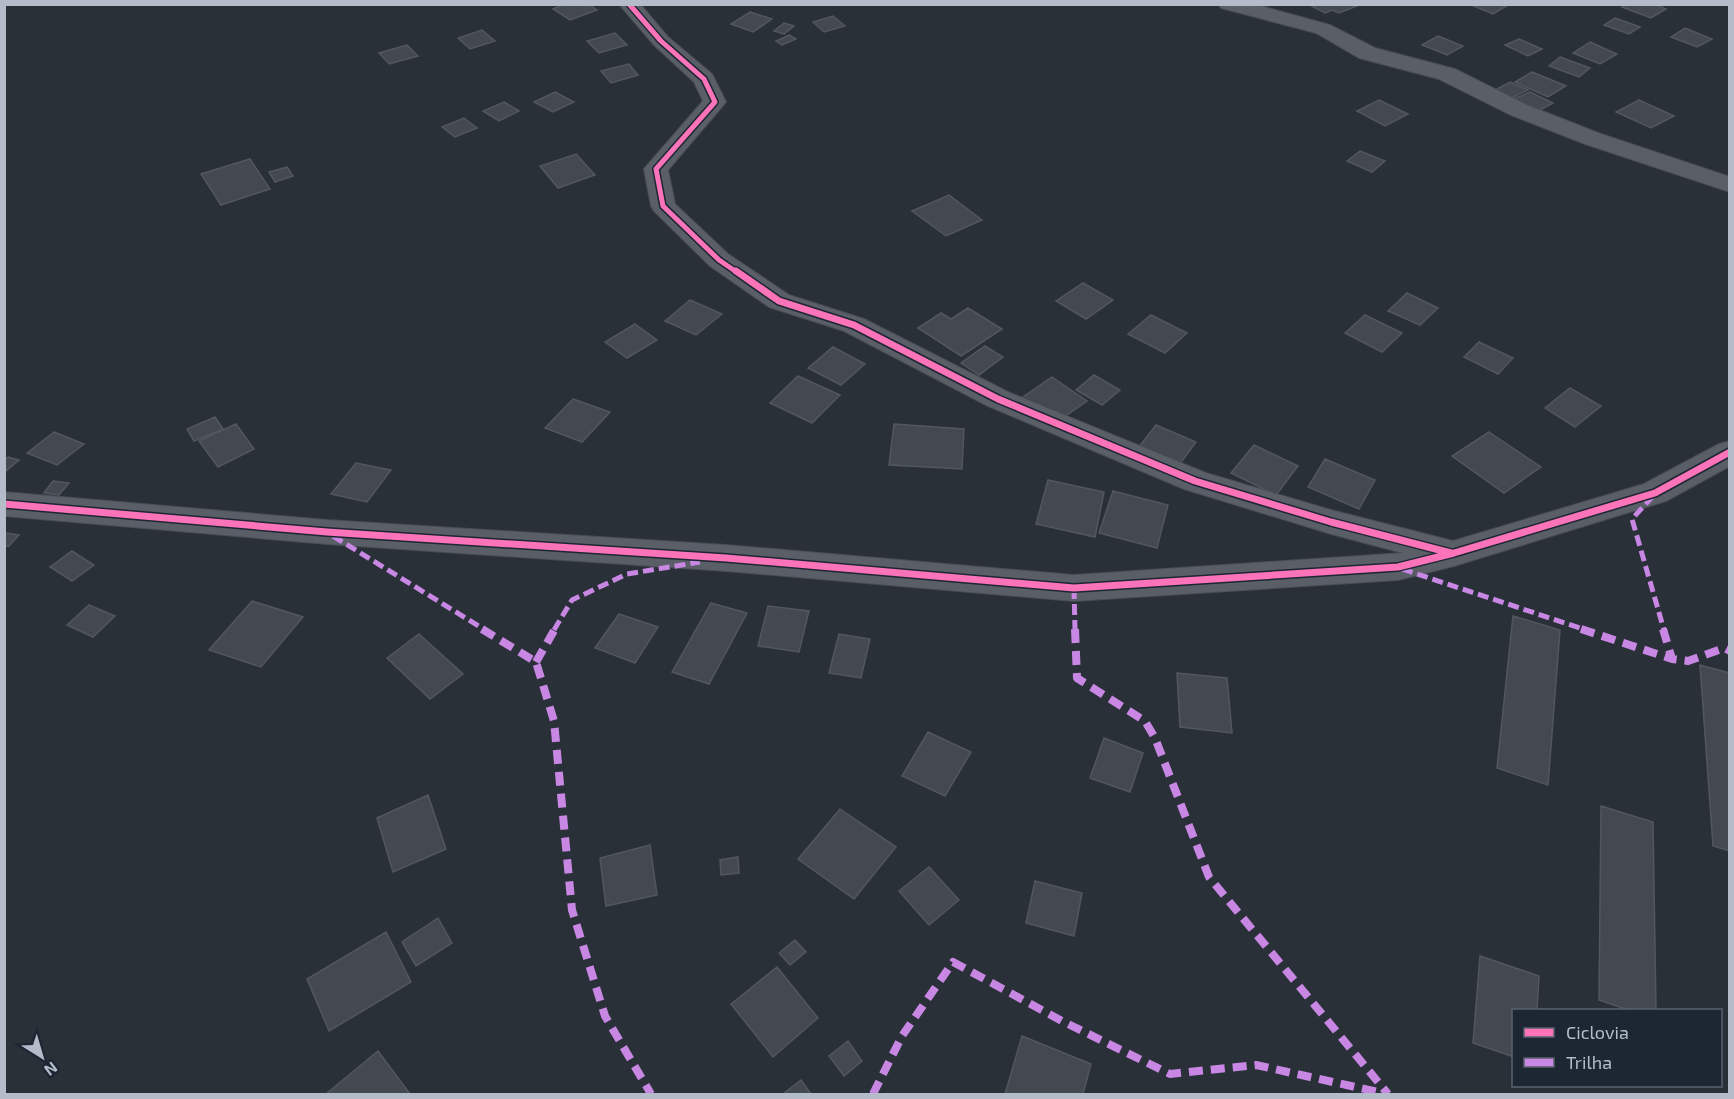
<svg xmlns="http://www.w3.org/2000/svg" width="1734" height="1099" viewBox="0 0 1734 1099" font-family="'Exo 2',sans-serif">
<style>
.building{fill:#444950;stroke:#52575f;stroke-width:1.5}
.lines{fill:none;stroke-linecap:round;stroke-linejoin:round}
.street-casing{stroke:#484c53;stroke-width:2}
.street{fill:#5a5e66;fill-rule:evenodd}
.quiet-far1{stroke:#c787e3;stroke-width:5;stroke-dasharray:11 5;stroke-linecap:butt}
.quiet{stroke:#c787e3;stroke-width:8;stroke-dasharray:14 8;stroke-linecap:butt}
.cycleway-far1-casing{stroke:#1d2633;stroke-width:8}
.cycleway-casing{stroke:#1d2633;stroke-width:10}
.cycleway-far1{stroke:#fb73b8;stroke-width:5}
.cycleway{stroke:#fb73b8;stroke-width:7}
</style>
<rect width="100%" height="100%" fill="#2a3038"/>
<path class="building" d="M 565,4 L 588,4 L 597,10 L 570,20 L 553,9 Z
M 1308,4 L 1355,4 L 1357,6 L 1339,13 L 1332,10 L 1325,13 Z
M 1469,4 L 1510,4 L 1493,14 Z
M 1627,4 L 1655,4 L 1666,9 L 1651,18 L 1622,7 Z
M 750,12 L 772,19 L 753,32 L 731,24 Z
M 833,16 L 845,26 L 824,32 L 813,22 Z
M 1615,18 L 1640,27 L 1629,34 L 1604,25 Z
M 784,23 L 794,26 L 784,34 L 774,31 Z
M 1685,28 L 1712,39 L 1697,47 L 1671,37 Z
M 482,30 L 495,41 L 470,49 L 458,38 Z
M 615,33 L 627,45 L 599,53 L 587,41 Z
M 789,35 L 796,39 L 782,45 L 776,41 Z
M 1438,36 L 1463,46 L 1447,55 L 1422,45 Z
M 1519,39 L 1542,49 L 1528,56 L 1505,45 Z
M 1590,42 L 1617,54 L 1600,64 L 1573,53 Z
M 407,45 L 418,56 L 389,64 L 379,53 Z
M 1560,57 L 1590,68 L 1579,77 L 1549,66 Z
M 629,64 L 638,75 L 611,83 L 601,71 Z
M 1532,72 L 1566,86 L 1548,97 L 1515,82 Z
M 1510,82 L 1528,90 L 1512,98 L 1495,90 Z
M 555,92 L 574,102 L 553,112 L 534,102 Z
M 1530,92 L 1553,103 L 1538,111 L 1514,99 Z
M 1379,100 L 1408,114 L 1385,126 L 1357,111 Z
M 1639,100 L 1674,116 L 1651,128 L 1616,112 Z
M 504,102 L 519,111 L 499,121 L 483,111 Z
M 464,118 L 477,128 L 455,137 L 442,127 Z
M 1360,151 L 1385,161 L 1372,172 L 1347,161 Z
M 576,154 L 595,175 L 558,188 L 540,166 Z
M 250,159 L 270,189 L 221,205 L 201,174 Z
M 287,167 L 293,176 L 275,182 L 269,172 Z
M 949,195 L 982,220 L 946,236 L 912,211 Z
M 1083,283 L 1113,300 L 1086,319 L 1056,301 Z
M 1407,293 L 1438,308 L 1420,325 L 1388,311 Z
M 690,300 L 722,314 L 696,335 L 665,321 Z
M 968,308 L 1002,329 L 961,356 L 918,328 L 941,313 L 951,319 Z
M 1151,315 L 1187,333 L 1165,353 L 1128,334 Z
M 1365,315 L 1402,333 L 1382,352 L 1345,333 Z
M 635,324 L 657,340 L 627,358 L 605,342 Z
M 1479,342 L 1513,358 L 1498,374 L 1464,357 Z
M 985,346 L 1003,357 L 979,375 L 961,363 Z
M 833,347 L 865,364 L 841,385 L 808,368 Z
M 1094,375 L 1120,390 L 1102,405 L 1076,390 Z
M 798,376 L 840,395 L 812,423 L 770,403 Z
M 1052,377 L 1087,401 L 1058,421 L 1023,397 Z
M 1570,388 L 1601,406 L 1575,427 L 1545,408 Z
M 573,399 L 610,412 L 582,442 L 545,428 Z
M 215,417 L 223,429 L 194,441 L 187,429 Z
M 236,424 L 254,449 L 218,467 L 199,441 Z
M 894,424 L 964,429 L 962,469 L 889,465 Z
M 1156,425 L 1196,442 L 1179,465 L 1139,447 Z
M 54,432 L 84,444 L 57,465 L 27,453 Z
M 1489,432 L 1541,467 L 1504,493 L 1452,456 Z
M 1254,445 L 1298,466 L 1276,495 L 1231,473 Z
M 8,457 L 19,460 L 6,471 L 4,460 Z
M 1325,459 L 1375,480 L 1359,509 L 1308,487 Z
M 356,463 L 391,470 L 367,502 L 331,494 Z
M 1048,480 L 1104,492 L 1095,537 L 1036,524 Z
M 53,481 L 69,483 L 59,495 L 44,493 Z
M 1113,491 L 1168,505 L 1157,548 L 1099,533 Z
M 6,533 L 19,535 L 9,546 L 4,546 Z
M 72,551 L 94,565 L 72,581 L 50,567 Z
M 252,601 L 303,617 L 261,667 L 209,650 Z
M 711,603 L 747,613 L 709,684 L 672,672 Z
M 89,605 L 115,616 L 93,637 L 67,625 Z
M 768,606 L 809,611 L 799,652 L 758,646 Z
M 619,614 L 658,627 L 635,663 L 595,648 Z
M 1513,616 L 1560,630 L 1548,785 L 1497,768 Z
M 419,634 L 463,674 L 430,699 L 387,658 Z
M 839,634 L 870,639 L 861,678 L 829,673 Z
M 1700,665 L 1730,673 L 1730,851 L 1713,846 Z
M 1177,673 L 1227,678 L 1232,733 L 1180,727 Z
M 928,732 L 971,752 L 945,796 L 902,776 Z
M 1104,738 L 1143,753 L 1130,792 L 1090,778 Z
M 428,795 L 446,849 L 393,872 L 377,818 Z
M 1601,806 L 1653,822 L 1656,1010 L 1628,1010 L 1599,1000 Z
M 840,809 L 896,847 L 854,899 L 798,859 Z
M 650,845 L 657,895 L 606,906 L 600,858 Z
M 738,857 L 739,873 L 721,875 L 720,860 Z
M 929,867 L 959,900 L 929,925 L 899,891 Z
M 1035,881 L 1082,893 L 1074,936 L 1026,923 Z
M 438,918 L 452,943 L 416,966 L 402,942 Z
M 386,932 L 411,982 L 329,1031 L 307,979 Z
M 795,940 L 806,952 L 790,965 L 779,953 Z
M 1480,956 L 1539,976 L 1537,1010 L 1514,1010 L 1514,1057 L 1473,1043 Z
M 777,967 L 818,1018 L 773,1057 L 731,1004 Z
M 1022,1036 L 1091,1064 L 1083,1094 L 1005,1094 Z
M 848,1041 L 862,1061 L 844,1076 L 829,1056 Z
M 378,1051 L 410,1094 L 326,1094 Z
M 801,1080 L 811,1094 L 783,1094 Z"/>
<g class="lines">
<defs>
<path id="street" d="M 619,4 L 640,4 L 668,37 L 712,74 L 726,102 L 668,170 L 675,204 L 728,254 L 789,295 L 864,319 L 1008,392 L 1206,473 L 1331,510 L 1453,541 L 1644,484 L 1719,444 L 1730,441 L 1730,466 L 1666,501 L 1454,566 L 1398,580 L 1074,601 L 726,571 L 327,544 L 4,516 L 4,492 L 327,520 L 726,545 L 1074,575 L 1403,553 L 1331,534 L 1184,489 L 988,406 L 844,331 L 769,307 L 710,266 L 654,211 L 651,206 L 644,169 L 703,101 L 694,82 L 654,45 Z
M 1218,4 L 1254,4 L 1330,25 L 1375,48 L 1455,69 L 1527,105 L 1601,134 L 1730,177 L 1730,192 L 1585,144 L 1511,115 L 1439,79 L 1359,58 L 1316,33 L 1221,8 Z"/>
</defs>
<use href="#street" class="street-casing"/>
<use href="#street" class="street"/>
<path class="quiet-far1" d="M 1653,496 L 1632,519 L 1664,630
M 333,536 L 485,630
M 1402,569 L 1586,630
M 1074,588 L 1075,630
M 554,630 L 572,600 L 627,574 L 700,562"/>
<path class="quiet" d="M 482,629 L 536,662 L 554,721 L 572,910 L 605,1016 L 651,1094
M 1075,629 L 1077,678 L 1145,721 L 1155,738 L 1209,877 L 1388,1094
M 1581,629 L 1672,659
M 1663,629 L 1672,659 L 1688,661 L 1724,648 L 1730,651
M 536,662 L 555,629
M 873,1094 L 902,1036 L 953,962 L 1062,1021 L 1170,1074 L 1256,1065 L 1387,1094"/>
<defs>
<path id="cycleway-far1" d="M 629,4 L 661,41 L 704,79 L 715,102 L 656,169 L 663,206 L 719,260 L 738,273"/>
<path id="cycleway" d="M 736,271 L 779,301 L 854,325 L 998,399 L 1195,481 L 1331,522 L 1451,553
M 4,504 L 327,532 L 726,558 L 1074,588 L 1398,567 L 1454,553 L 1655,493 L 1730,452"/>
</defs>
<use href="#cycleway-far1" class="cycleway-far1-casing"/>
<use href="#cycleway" class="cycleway-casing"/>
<use href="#cycleway-far1" class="cycleway-far1"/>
<use href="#cycleway" class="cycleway"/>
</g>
<rect width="1734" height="1099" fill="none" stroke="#b4bcc9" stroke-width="12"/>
<rect x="1512" y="1009" width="210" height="78" fill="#1d2633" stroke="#59626f" stroke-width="1.5"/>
<rect x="1524" y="1028" width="30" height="9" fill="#fb73b8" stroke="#59626f" stroke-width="1.5"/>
<text x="1566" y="1039" font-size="18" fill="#b4bcc9">Ciclovia</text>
<rect x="1524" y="1058" width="30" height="9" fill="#c787e3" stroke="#59626f" stroke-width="1.5"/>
<text x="1566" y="1069" font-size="18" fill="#b4bcc9">Trilha</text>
<g transform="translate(42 1057) rotate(143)" stroke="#1d2633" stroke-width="4.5" paint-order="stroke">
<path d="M0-4.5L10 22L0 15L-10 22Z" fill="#b4bcc9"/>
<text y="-9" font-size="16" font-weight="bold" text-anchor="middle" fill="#b4bcc9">N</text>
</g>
</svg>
